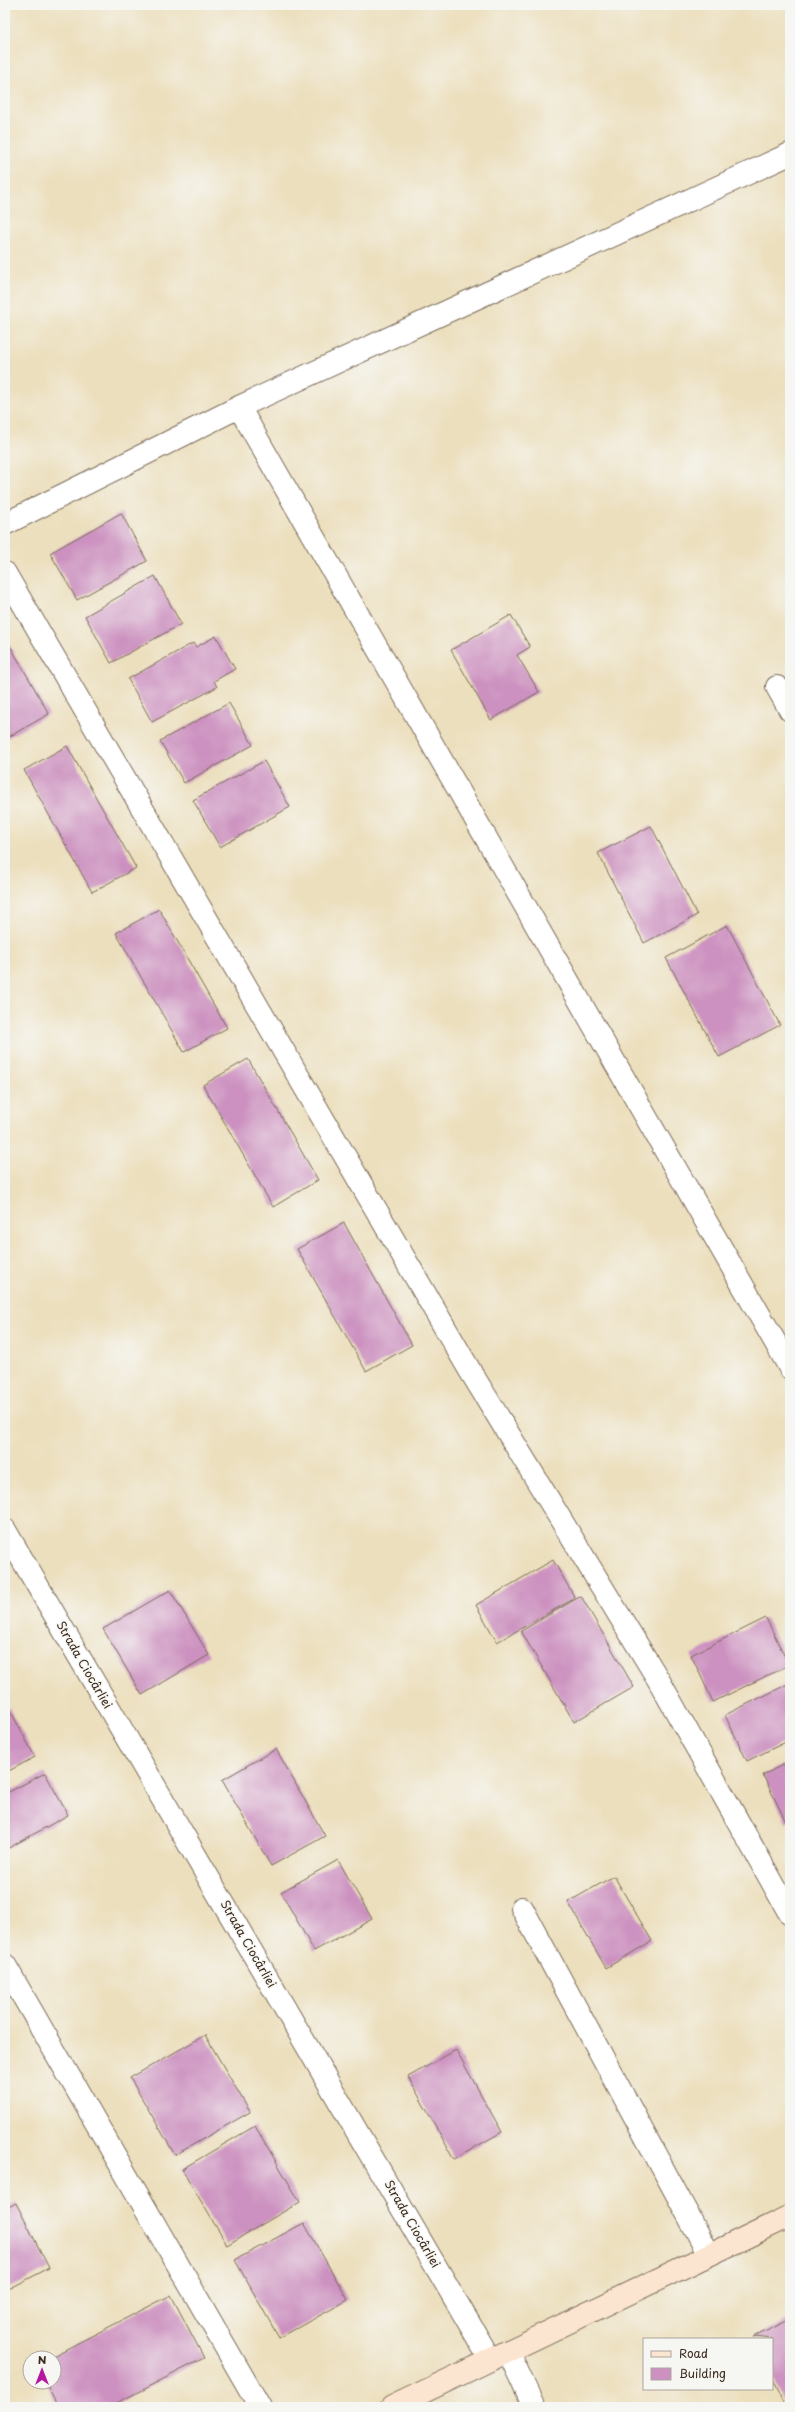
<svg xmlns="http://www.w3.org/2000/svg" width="795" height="2412" viewBox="0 0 795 2412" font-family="'Playpen Sans',sans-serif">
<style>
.building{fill:#cc91c0}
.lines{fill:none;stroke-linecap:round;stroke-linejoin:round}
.lane-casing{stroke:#796956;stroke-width:24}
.street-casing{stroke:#796956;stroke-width:24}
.secondary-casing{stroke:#796956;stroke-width:24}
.lane{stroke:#fff;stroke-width:22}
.street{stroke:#fff;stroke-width:22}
.secondary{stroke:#fce5d0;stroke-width:22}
.labels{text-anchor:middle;stroke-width:3;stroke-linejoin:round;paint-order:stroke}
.street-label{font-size:12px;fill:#3b2a1e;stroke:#f6f6f2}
</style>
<rect width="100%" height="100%" fill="#f6f6f2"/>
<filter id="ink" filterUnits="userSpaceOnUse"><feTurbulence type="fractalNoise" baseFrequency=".025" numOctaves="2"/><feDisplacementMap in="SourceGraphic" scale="8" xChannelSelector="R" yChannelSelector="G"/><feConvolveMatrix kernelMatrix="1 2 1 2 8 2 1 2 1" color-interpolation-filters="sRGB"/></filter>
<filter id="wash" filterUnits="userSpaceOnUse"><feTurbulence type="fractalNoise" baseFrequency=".012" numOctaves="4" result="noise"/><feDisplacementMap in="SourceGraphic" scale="16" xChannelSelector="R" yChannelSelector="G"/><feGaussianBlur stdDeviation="0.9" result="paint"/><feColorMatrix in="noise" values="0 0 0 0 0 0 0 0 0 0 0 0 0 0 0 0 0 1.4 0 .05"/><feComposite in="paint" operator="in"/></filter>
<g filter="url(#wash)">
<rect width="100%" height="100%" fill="#ecdfbd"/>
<g id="blocks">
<path class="building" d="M 121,513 L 147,561 L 77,600 L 50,553 Z
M 155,576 L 181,624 L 111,663 L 85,616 Z
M 511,615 L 530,647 L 517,655 L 539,692 L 491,720 L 451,650 Z
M 216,636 L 235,669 L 214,681 L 217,687 L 152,722 L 128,679 L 193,643 L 196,647 Z
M 5,637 L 49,714 L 5,739 Z
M 229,703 L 253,745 L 184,783 L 160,741 Z
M 67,746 L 136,868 L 92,892 L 24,770 Z
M 264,761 L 290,807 L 220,847 L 193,800 Z
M 651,826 L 697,915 L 644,943 L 598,853 Z
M 159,909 L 227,1028 L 184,1052 L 116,933 Z
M 727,925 L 780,1025 L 719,1057 L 666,958 Z
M 248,1059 L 318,1180 L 273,1207 L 203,1085 Z
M 344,1223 L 412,1345 L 366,1371 L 297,1249 Z
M 553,1560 L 575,1598 L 497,1642 L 476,1605 Z
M 170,1590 L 209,1655 L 142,1695 L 103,1629 Z
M 581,1596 L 634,1687 L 574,1722 L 521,1631 Z
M 766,1618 L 789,1665 L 713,1702 L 691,1655 Z
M 790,1683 L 790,1740 L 747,1761 L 725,1715 Z
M 9,1708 L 35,1757 L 5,1773 L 5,1710 Z
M 276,1749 L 325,1836 L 271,1866 L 222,1780 Z
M 790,1761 L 790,1820 L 786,1822 L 763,1775 Z
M 45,1773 L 68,1815 L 5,1850 L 5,1794 Z
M 338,1860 L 372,1919 L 314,1951 L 281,1892 Z
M 614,1876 L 652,1941 L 606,1968 L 568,1902 Z
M 205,2035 L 250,2112 L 175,2155 L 130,2078 Z
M 456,2050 L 502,2132 L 454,2159 L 408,2077 Z
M 255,2126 L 300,2202 L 227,2245 L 182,2169 Z
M 16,2203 L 49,2268 L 5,2291 L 5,2209 Z
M 304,2223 L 348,2300 L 279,2338 L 235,2260 Z
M 171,2295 L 204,2358 L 109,2407 L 58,2407 L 45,2382 L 54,2382 L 54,2358 L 49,2358 Z
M 790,2319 L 790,2407 L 786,2407 L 772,2377 L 772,2339 L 753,2337 Z"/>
</g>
</g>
<g filter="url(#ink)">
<use href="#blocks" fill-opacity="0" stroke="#796956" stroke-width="1"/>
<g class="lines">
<defs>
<path id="lane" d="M 522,1908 L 709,2254
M 508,2351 L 534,2407"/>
<path id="street" d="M 239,407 L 790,1368
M 5,524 L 239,407 L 790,154
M 5,573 L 469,1369 L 658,1679 L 790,1914
M 777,687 L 790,710
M 5,1530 L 490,2359
M 5,1965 L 260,2407"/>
<path id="secondary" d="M 392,2407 L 790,2216"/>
</defs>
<use href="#lane" class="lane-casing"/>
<use href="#street" class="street-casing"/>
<use href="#secondary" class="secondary-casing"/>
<use href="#lane" class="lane"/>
<use href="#street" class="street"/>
<use href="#secondary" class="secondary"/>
</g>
</g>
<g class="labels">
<g class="street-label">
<text transform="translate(84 1665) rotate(60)" y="4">Strada Ciocârliei</text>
<text transform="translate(248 1944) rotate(60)" y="4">Strada Ciocârliei</text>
<text transform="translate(412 2224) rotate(60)" y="4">Strada Ciocârliei</text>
</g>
</g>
<rect width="795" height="2412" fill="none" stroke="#f6f6f2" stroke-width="20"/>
<rect x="643" y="2338" width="130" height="52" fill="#f6f6f2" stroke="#aba49d"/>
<rect x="651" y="2351" width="20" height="6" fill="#fce5d0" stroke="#aba49d"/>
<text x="679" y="2358" font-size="12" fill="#3b2a1e">Road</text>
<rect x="651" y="2368" width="20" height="12" fill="#cc91c0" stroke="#aba49d"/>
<text x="679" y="2378" font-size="12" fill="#3b2a1e">Building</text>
<g transform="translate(42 2370)"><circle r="19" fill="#f6f6f2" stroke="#aba49d"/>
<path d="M0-3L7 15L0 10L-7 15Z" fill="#b5179e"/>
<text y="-6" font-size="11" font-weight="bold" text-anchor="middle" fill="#3b2a1e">N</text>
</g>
</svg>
